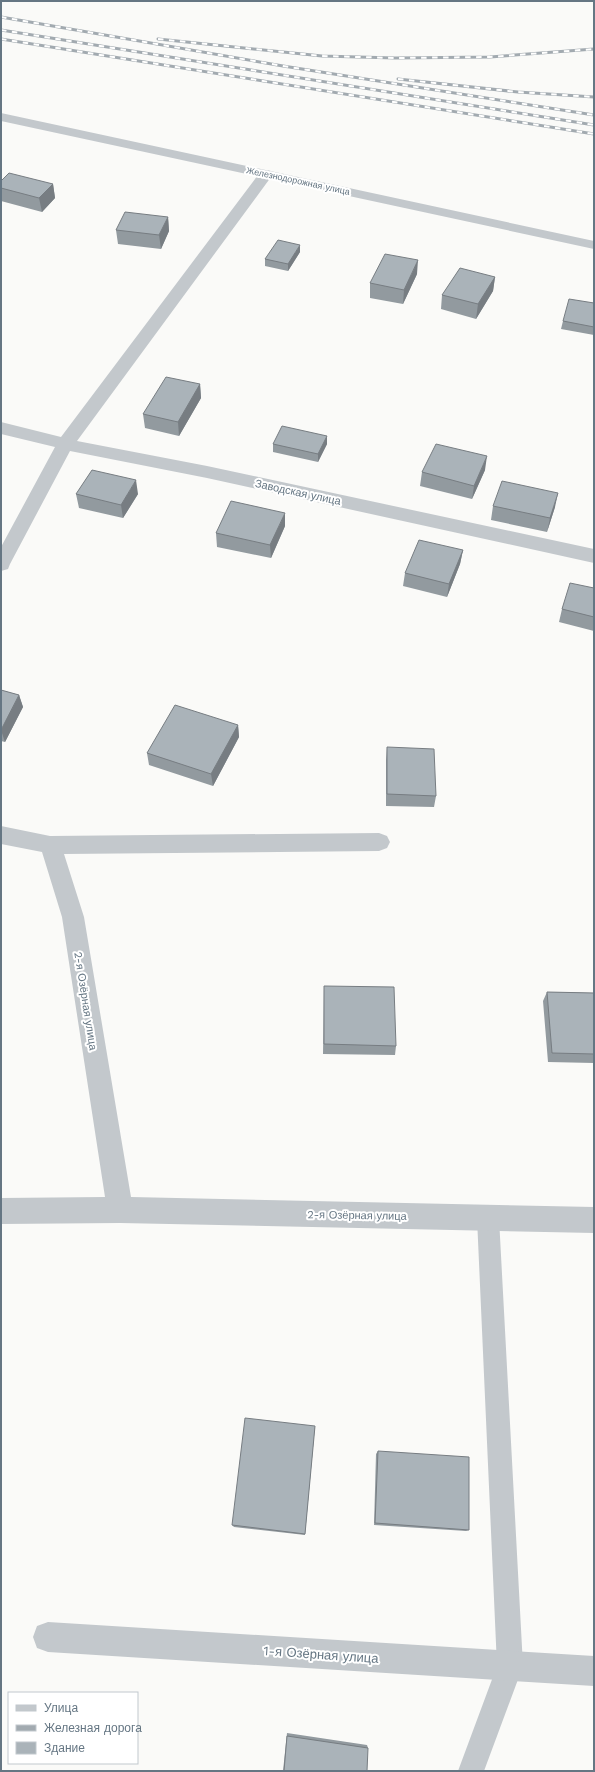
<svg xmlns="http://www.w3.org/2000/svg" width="595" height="1772" viewBox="0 0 595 1772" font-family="'Work Sans',sans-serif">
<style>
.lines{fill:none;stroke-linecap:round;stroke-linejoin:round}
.service{fill:#c3c8cc;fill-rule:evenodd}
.minor{fill:#c3c8cc;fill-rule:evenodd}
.tertiary{fill:#c3c8cc;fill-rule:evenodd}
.rail-casing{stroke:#a2aab0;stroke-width:3}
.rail{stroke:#fff;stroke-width:2;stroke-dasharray:5.5;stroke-linecap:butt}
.wall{fill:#929a9f}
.shaded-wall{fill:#777d82}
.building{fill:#aab3b9;stroke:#777d82}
.labels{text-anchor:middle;stroke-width:4;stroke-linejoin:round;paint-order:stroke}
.far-street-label{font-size:9px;fill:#657683;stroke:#fff}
.street-label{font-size:11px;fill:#657683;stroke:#fff}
.near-street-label{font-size:13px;fill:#657683;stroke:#fff}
</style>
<rect width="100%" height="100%" fill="#fafaf8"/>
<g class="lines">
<path class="service" d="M 488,1207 L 495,1211 L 499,1218 L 523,1666 L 484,1771 L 458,1771 L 497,1666 L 477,1218 L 481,1211 Z"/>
<path class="minor" d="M 266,170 L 271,171 L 273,174 L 271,177 L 77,441 L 207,466 L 594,549 L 594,563 L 207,478 L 70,451 L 10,564 L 8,569 L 1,571 L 1,547 L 55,447 L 1,434 L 1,422 L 61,437 L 261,171 Z
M 1,826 L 50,836 L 379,833 L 387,836 L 390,842 L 387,848 L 379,851 L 64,854 L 84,917 L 131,1197 L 594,1207 L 594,1233 L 120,1223 L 1,1224 L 1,1198 L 105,1197 L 62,917 L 42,852 L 1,844 Z
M 48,1622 L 594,1656 L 594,1686 L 48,1652 L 37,1648 L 33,1637 L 37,1626 Z"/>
<path class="tertiary" d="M 1,113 L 594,241 L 594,249 L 1,121 Z"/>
<defs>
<path id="rail" d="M 1,17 L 283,66 L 594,115
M 1,30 L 594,125
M 1,39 L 594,134
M 158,39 L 322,56 L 395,58 L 490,57 L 594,49
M 398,79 L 518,92 L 594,97"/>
</defs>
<use href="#rail" class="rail-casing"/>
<use href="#rail" class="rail"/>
</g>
<path class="wall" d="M 1,181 L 53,184 L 55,198 L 42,212 L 1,201 Z
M 168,217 L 169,231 L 161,249 L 118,244 L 116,230 Z
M 300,252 L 288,271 L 265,266 L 265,259 Z
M 417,274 L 403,304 L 370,298 L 370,283 Z
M 495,277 L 493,291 L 476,319 L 441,309 L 442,295 Z
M 594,303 L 594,335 L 561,329 L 563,321 Z
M 200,384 L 201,398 L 179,436 L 145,428 L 143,414 Z
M 327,436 L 327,444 L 318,462 L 273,452 L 273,444 Z
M 485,470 L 472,499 L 420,486 L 422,472 Z
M 76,494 L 138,494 L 123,518 L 79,508 Z
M 493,506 L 555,507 L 547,532 L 491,520 Z
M 285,526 L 271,558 L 217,547 L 216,533 Z
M 463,550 L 460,564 L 447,597 L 403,586 L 405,573 Z
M 594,588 L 594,631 L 559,622 L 562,609 Z
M 1,690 L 19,695 L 23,707 L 5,742 L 1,741 Z
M 238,725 L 239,737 L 213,786 L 149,765 L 147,753 Z
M 387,747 L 436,796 L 434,807 L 386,806 L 386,760 Z
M 324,986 L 396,1046 L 395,1055 L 323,1054 Z
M 547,992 L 594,993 L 594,1063 L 548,1062 L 543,1001 Z
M 315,1426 L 305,1535 L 234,1527 L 232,1525 Z
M 378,1451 L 469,1530 L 466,1531 L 374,1525 L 376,1454 Z
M 287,1733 L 367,1745 L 368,1748 L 283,1771 Z"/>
<path class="shaded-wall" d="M 53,184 L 55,198 L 42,212 L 39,198 Z
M 168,217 L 169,231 L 161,249 L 159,235 Z
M 300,245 L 300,252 L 288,271 L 288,264 Z
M 418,260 L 417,274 L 403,304 L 404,290 Z
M 495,277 L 493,291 L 476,319 L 478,304 Z
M 200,384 L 201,398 L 179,436 L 178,422 Z
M 327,436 L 327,444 L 318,462 L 318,454 Z
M 487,456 L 485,470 L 472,499 L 474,486 Z
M 136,480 L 138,494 L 123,518 L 121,505 Z
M 558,493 L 555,507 L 547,532 L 550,518 Z
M 285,513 L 285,526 L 271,558 L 270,545 Z
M 463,550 L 460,564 L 447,597 L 449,584 Z
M 19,695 L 23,707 L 5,742 L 1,730 Z
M 238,725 L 239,737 L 213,786 L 211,774 Z"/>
<path class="building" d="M 9,173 L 53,184 L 39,198 L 1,188 L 1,181 Z
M 125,212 L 168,217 L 159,235 L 116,230 Z
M 278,240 L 300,245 L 288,264 L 265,259 Z
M 385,254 L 418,260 L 404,290 L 370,283 Z
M 460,268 L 495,277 L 478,304 L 442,295 Z
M 569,299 L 594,303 L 594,327 L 563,321 Z
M 166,377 L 200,384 L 178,422 L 143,414 Z
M 282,426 L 327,436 L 318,454 L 273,444 Z
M 436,444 L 487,456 L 474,486 L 422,472 Z
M 92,470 L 136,480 L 121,505 L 76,494 Z
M 502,481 L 558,493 L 550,518 L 493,506 Z
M 231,501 L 285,513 L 270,545 L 216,533 Z
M 419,540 L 463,550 L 449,584 L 405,573 Z
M 570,583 L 594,588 L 594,617 L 562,609 Z
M 1,690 L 19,695 L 1,730 Z
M 175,705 L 238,725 L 211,774 L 147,753 Z
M 387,747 L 434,749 L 436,796 L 387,794 Z
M 324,986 L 394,987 L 396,1046 L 324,1044 Z
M 547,992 L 594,993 L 594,1054 L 552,1053 Z
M 245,1418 L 315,1426 L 305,1534 L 232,1525 Z
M 378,1451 L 469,1457 L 469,1530 L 375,1523 Z
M 287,1736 L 368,1748 L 367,1771 L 284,1771 Z"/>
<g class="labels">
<g class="far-street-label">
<text transform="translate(298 181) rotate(12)" y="3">Железнодорожная улица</text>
</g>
<g class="street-label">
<text transform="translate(298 492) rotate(12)" y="4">Заводская улица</text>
<text transform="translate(86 1001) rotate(81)" y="4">2-я Озёрная улица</text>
<text transform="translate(357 1215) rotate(1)" y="4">2-я Озёрная улица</text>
</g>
<g class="near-street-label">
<text transform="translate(321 1654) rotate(4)" y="5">1-я Озёрная улица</text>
</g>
</g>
<rect width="595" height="1772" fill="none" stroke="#657683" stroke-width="4"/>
<rect x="8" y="1692" width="130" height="72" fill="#ffffff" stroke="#c1c8cd"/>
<rect x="16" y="1705" width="20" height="6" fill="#c3c8cc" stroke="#c1c8cd"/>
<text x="44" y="1712" font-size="12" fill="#657683">Улица</text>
<rect x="16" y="1725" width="20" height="6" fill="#a2aab0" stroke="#c1c8cd"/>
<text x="44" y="1732" font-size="12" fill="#657683">Железная дорога</text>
<rect x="16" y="1742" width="20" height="12" fill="#aab3b9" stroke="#c1c8cd"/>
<text x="44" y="1752" font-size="12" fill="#657683">Здание</text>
</svg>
